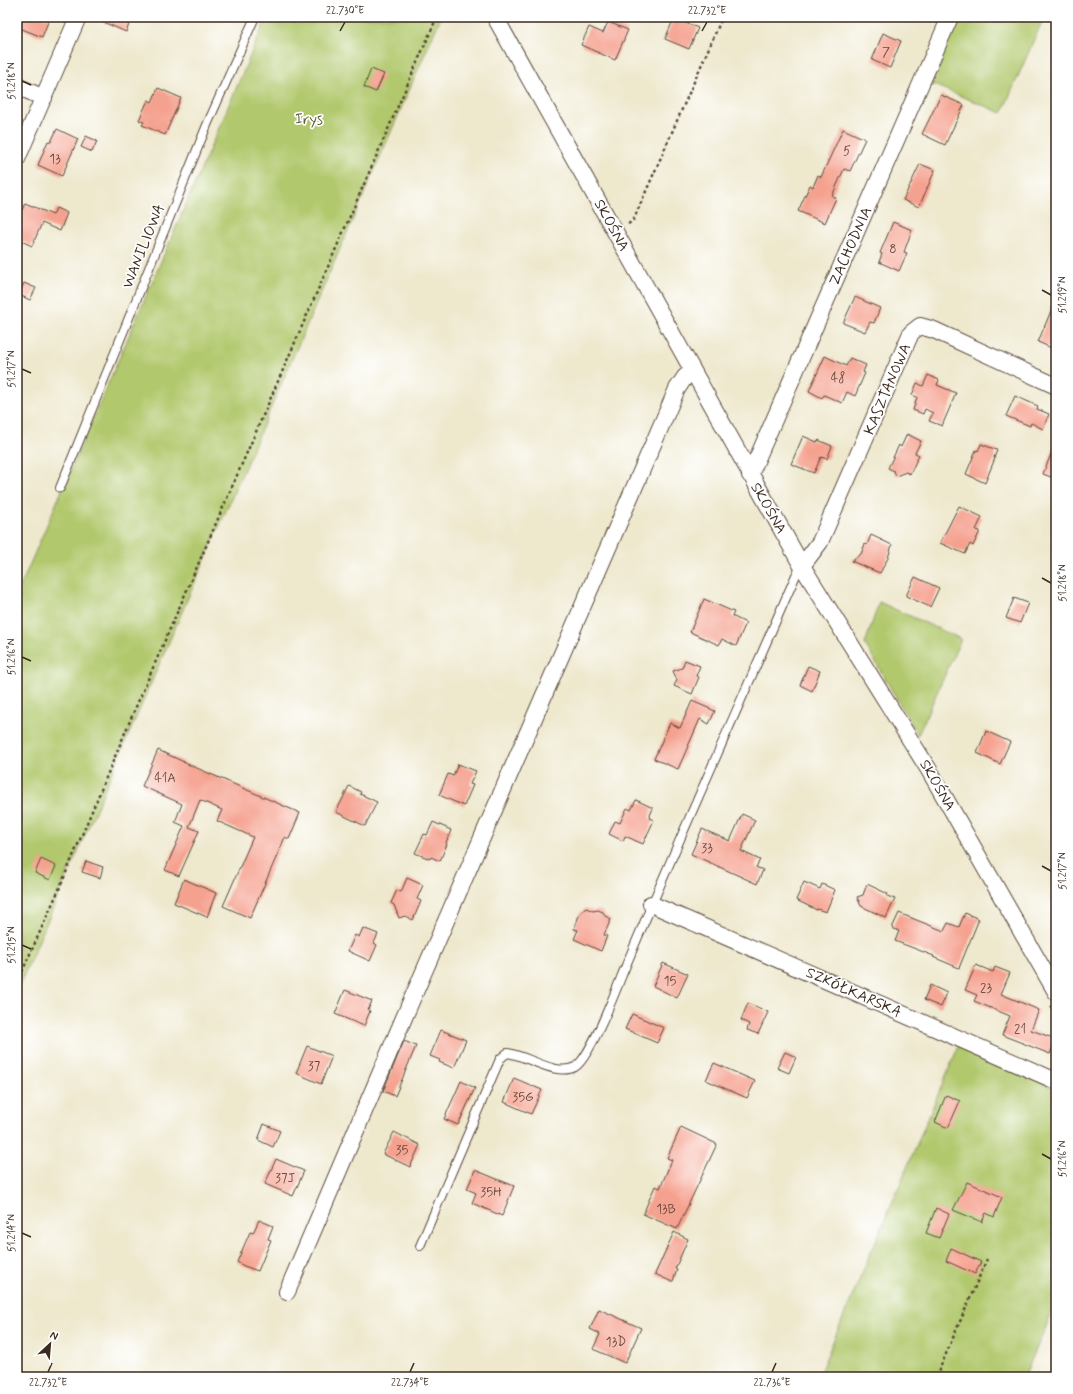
<svg xmlns="http://www.w3.org/2000/svg" width="1073" height="1394" viewBox="0 0 1073 1394" font-family="Mynerve,sans-serif">
<style>
.green{fill:#b1c86c;stroke:#767945}
.building{fill:#f5a18f}
.lines{fill:none;stroke-linecap:round;stroke-linejoin:round}
.lane-casing{stroke:#564638;stroke-width:10}
.street-casing{stroke:#564638;stroke-width:18}
.path{stroke:#564638;stroke-width:2.5;stroke-dasharray:3 3;stroke-linecap:butt}
.lane{stroke:#fff;stroke-width:8}
.street{stroke:#fff;stroke-width:16}
.ticks{fill:none;stroke:#3b2a1e;stroke-width:1.5}
.labels{text-anchor:middle;stroke-width:3.5;stroke-linejoin:round;paint-order:stroke}
.number-label{font-size:13px;fill:#6a483a}
.park-label{font-size:15px;fill:#5e5935;stroke:#fff}
.street-label{font-size:15px;fill:#3b2a1e;stroke:#fff}
.neatline{fill:none;stroke:#3b2a1e;stroke-width:1.5}
.ticks-label{font-size:10px;text-anchor:middle;fill:#3b2a1e}
</style>
<rect width="100%" height="100%" fill="#fff"/>
<filter id="ink" filterUnits="userSpaceOnUse"><feTurbulence type="fractalNoise" baseFrequency=".025" numOctaves="2"/><feDisplacementMap in="SourceGraphic" scale="8" xChannelSelector="R" yChannelSelector="G"/><feConvolveMatrix kernelMatrix="1 2 1 2 8 2 1 2 1" color-interpolation-filters="sRGB"/></filter>
<filter id="wash" filterUnits="userSpaceOnUse"><feTurbulence type="fractalNoise" baseFrequency=".012" numOctaves="4" result="noise"/><feDisplacementMap in="SourceGraphic" scale="16" xChannelSelector="R" yChannelSelector="G"/><feGaussianBlur stdDeviation="0.9" result="paint"/><feColorMatrix in="noise" values="0 0 0 0 0 0 0 0 0 0 0 0 0 0 0 0 0 1.4 0 .05"/><feComposite in="paint" operator="in"/></filter>
<g filter="url(#wash)">
<rect width="100%" height="100%" fill="#eee8cd"/>
<path class="green" d="M 267,17 L 441,17 L 17,991 L 17,594 Z
M 956,17 L 1044,17 L 1002,113 L 929,83 Z
M 879,602 L 961,639 L 918,735 L 865,644 Z
M 959,1045 L 1056,1089 L 1056,1304 L 1024,1377 L 818,1377 Z"/>
<g id="blocks">
<path class="building" d="M 17,17 L 50,17 L 42,37 L 17,27 Z
M 92,17 L 132,17 L 126,32 Z
M 674,18 L 698,28 L 689,49 L 665,39 Z
M 608,22 L 628,30 L 615,60 L 581,45 L 589,27 L 603,33 Z
M 883,33 L 901,41 L 890,68 L 872,60 Z
M 371,69 L 384,74 L 376,92 L 364,87 Z
M 158,88 L 181,98 L 165,135 L 142,125 L 144,122 L 139,120 L 148,100 L 152,102 Z
M 941,95 L 964,105 L 945,145 L 922,134 Z
M 57,129 L 78,139 L 62,176 L 38,165 L 48,141 L 51,142 Z
M 843,129 L 865,139 L 850,171 L 844,169 L 832,196 L 836,198 L 825,223 L 798,211 L 810,185 L 813,187 L 818,175 L 821,177 Z
M 86,136 L 97,141 L 92,152 L 81,147 Z
M 920,164 L 935,170 L 919,207 L 903,200 Z
M 25,203 L 53,215 L 56,208 L 67,213 L 60,231 L 42,223 L 32,246 L 17,239 L 17,208 L 22,210 Z
M 893,222 L 912,230 L 904,252 L 907,253 L 899,271 L 879,262 L 882,254 L 880,253 Z
M 24,283 L 36,288 L 30,300 L 19,295 Z
M 855,297 L 880,308 L 874,323 L 870,322 L 865,332 L 843,323 Z
M 1056,299 L 1056,350 L 1038,342 Z
M 825,356 L 846,366 L 850,358 L 866,365 L 863,372 L 865,373 L 855,396 L 847,392 L 842,403 L 824,395 L 822,398 L 809,391 Z
M 928,375 L 939,380 L 937,385 L 956,393 L 942,426 L 929,421 L 933,413 L 925,409 L 923,414 L 913,410 L 917,397 L 912,395 L 917,383 L 923,386 Z
M 1015,396 L 1038,406 L 1037,409 L 1049,414 L 1043,429 L 1031,423 L 1030,426 L 1006,416 Z
M 907,434 L 921,441 L 915,453 L 919,455 L 910,474 L 906,472 L 896,476 L 894,471 L 888,468 L 899,445 L 901,447 Z
M 803,436 L 817,442 L 818,440 L 832,446 L 827,459 L 821,457 L 814,473 L 791,464 Z
M 1056,442 L 1056,479 L 1043,474 Z
M 981,444 L 997,450 L 994,458 L 995,458 L 985,483 L 966,474 L 976,450 L 978,451 Z
M 959,506 L 982,517 L 976,530 L 980,531 L 973,546 L 970,544 L 965,554 L 940,543 Z
M 871,535 L 892,545 L 888,558 L 880,573 L 851,561 L 861,554 L 865,544 L 867,545 Z
M 915,577 L 939,588 L 930,607 L 906,596 Z
M 1014,598 L 1028,603 L 1020,623 L 1006,618 Z
M 704,599 L 734,612 L 732,616 L 746,623 L 736,646 L 722,639 L 719,645 L 690,632 Z
M 685,660 L 700,666 L 696,676 L 699,677 L 692,694 L 674,686 L 677,680 L 673,671 L 682,668 Z
M 808,666 L 820,671 L 812,691 L 800,685 Z
M 692,701 L 715,711 L 709,724 L 700,719 L 678,769 L 654,759 L 670,723 L 680,728 Z
M 986,731 L 1010,742 L 1000,764 L 977,753 Z
M 158,750 L 184,762 L 183,762 L 300,813 L 289,839 L 285,837 L 250,918 L 223,906 L 253,837 L 217,821 L 222,810 L 200,800 L 189,827 L 199,831 L 179,876 L 165,870 L 184,826 L 175,822 L 182,804 L 142,786 Z
M 458,764 L 476,771 L 470,784 L 473,785 L 464,806 L 439,795 L 448,774 L 453,776 Z
M 349,786 L 361,792 L 360,794 L 377,802 L 365,826 L 336,812 Z
M 636,800 L 653,808 L 649,818 L 654,820 L 643,844 L 625,836 L 623,841 L 609,834 L 615,821 L 620,823 L 627,808 L 631,810 Z
M 742,814 L 755,820 L 741,851 L 760,860 L 756,867 L 763,870 L 757,884 L 691,854 L 702,829 L 730,841 Z
M 433,822 L 451,830 L 446,843 L 447,844 L 440,861 L 431,857 L 430,859 L 415,853 L 424,834 L 427,835 Z
M 41,859 L 56,866 L 50,880 L 35,873 Z
M 86,861 L 103,867 L 100,878 L 82,872 Z
M 407,878 L 423,885 L 417,899 L 421,901 L 413,920 L 405,916 L 399,918 L 394,905 L 391,903 L 397,890 L 401,892 Z
M 184,879 L 216,893 L 207,917 L 174,903 Z
M 804,882 L 820,889 L 822,884 L 835,890 L 826,912 L 817,909 L 817,910 L 796,900 Z
M 867,884 L 888,894 L 887,896 L 895,899 L 886,918 L 861,906 L 857,897 L 863,895 Z
M 586,908 L 593,911 L 598,910 L 603,912 L 605,916 L 611,919 L 604,935 L 607,936 L 601,951 L 574,939 L 578,930 L 574,929 L 578,918 L 580,913 Z
M 899,913 L 944,931 L 948,923 L 959,927 L 965,913 L 979,919 L 959,968 L 933,957 L 934,956 L 895,941 L 899,931 L 892,928 Z
M 363,928 L 378,934 L 374,943 L 377,945 L 370,961 L 348,951 L 355,935 L 359,937 Z
M 663,963 L 688,974 L 677,998 L 653,986 Z
M 976,965 L 993,972 L 995,967 L 1010,973 L 1001,994 L 1039,1010 L 1031,1030 L 1056,1039 L 1050,1054 L 1002,1035 L 1010,1016 L 974,1001 L 977,995 L 965,990 Z
M 930,985 L 947,993 L 941,1007 L 924,1000 Z
M 345,990 L 372,1001 L 368,1010 L 370,1011 L 364,1026 L 335,1014 Z
M 748,1003 L 768,1012 L 758,1034 L 747,1030 L 749,1024 L 741,1020 Z
M 632,1014 L 664,1028 L 657,1043 L 625,1029 Z
M 441,1030 L 466,1040 L 454,1068 L 439,1062 L 440,1060 L 430,1056 Z
M 404,1041 L 416,1046 L 395,1096 L 383,1091 Z
M 307,1046 L 332,1056 L 321,1084 L 296,1073 Z
M 785,1052 L 796,1057 L 789,1073 L 777,1068 Z
M 714,1063 L 755,1081 L 747,1098 L 706,1080 Z
M 514,1078 L 542,1090 L 531,1114 L 504,1102 Z
M 461,1081 L 475,1088 L 458,1125 L 444,1119 Z
M 946,1095 L 960,1101 L 948,1128 L 935,1122 Z
M 264,1124 L 280,1131 L 273,1147 L 258,1140 Z
M 681,1127 L 717,1144 L 677,1229 L 643,1214 L 655,1186 L 660,1188 L 672,1160 L 667,1158 Z
M 394,1132 L 420,1145 L 410,1167 L 383,1154 Z
M 276,1159 L 304,1171 L 293,1196 L 265,1184 Z
M 475,1170 L 514,1186 L 502,1216 L 472,1203 L 476,1193 L 467,1189 Z
M 967,1182 L 1002,1197 L 994,1217 L 986,1213 L 982,1222 L 953,1210 Z
M 936,1208 L 949,1214 L 939,1238 L 926,1233 Z
M 259,1220 L 273,1226 L 268,1239 L 271,1240 L 258,1271 L 244,1266 L 237,1262 L 250,1232 L 253,1233 Z
M 674,1232 L 688,1239 L 675,1269 L 677,1270 L 673,1281 L 670,1281 L 655,1274 Z
M 951,1248 L 981,1262 L 975,1274 L 946,1261 Z
M 599,1309 L 641,1328 L 625,1363 L 593,1349 L 600,1334 L 590,1329 Z"/>
</g>
</g>
<g filter="url(#ink)">
<use href="#blocks" fill-opacity="0" stroke="#564638" stroke-width="1"/>
<g class="lines">
<defs>
<path id="lane" d="M 60,488 L 207,125 L 255,17
M 420,1246 L 500,1059 L 507,1053 C 527,1055 556,1077 575,1067 C 589,1059 615,993 622,975 C 678,841 738,708 796,575 L 802,566"/>
<path id="street" d="M 495,17 L 802,566 L 929,770 L 1056,992
M 17,86 L 44,98
M 17,159 L 78,17
M 750,475 L 950,17
M 802,566 L 820,542 L 911,333 L 920,326 L 934,330 L 1056,386
M 651,904 L 1056,1081
M 287,1292 L 409,1006 L 677,389 L 685,377 L 693,371"/>
</defs>
<use href="#lane" class="lane-casing"/>
<use href="#street" class="street-casing"/>
<path class="path" d="M 628,224 L 633,221 L 722,18
M 17,983 L 60,887 L 135,709 L 437,17
M 1051,1006 L 1056,1015
M 936,1377 L 987,1259"/>
<use href="#lane" class="lane"/>
<use href="#street" class="street"/>
</g>
</g>
<path class="ticks" d="M 340,31 L 345,22M 702,31 L 707,22M 22,81 L 31,85M 1042,290 L 1051,295M 22,369 L 31,373M 1042,578 L 1051,583M 22,657 L 31,661M 1042,866 L 1051,871M 22,945 L 31,949M 1042,1154 L 1051,1159M 22,1233 L 31,1237M 48,1372 L 52,1363M 410,1372 L 414,1363M 772,1372 L 776,1363"/>
<g class="labels">
<g class="number-label">
<text x="886" y="56">7</text>
<text x="847" y="155">5</text>
<text x="55" y="163">13</text>
<text x="893" y="253">8</text>
<text x="838" y="382">48</text>
<text x="165" y="782">41A</text>
<text x="707" y="852">33</text>
<text x="670" y="985">15</text>
<text x="986" y="992">23</text>
<text x="1020" y="1033">21</text>
<text x="314" y="1070">37</text>
<text x="523" y="1101">35G</text>
<text x="402" y="1154">35</text>
<text x="285" y="1182">37J</text>
<text x="491" y="1196">35H</text>
<text x="666" y="1213">13B</text>
<text x="616" y="1346">13D</text>
</g>
<g class="park-label">
<text x="309" y="124">Irys</text>
</g>
<g class="street-label">
<text transform="translate(612 225) rotate(61)" y="5">SKOŚNA</text>
<text transform="translate(143 246) rotate(-68)" y="5">WANILIOWA</text>
<text transform="translate(850 246) rotate(-66)" y="5">ZACHODNIA</text>
<text transform="translate(887 389) rotate(-67)" y="5">KASZTANOWA</text>
<text transform="translate(769 508) rotate(60)" y="5">SKOŚNA</text>
<text transform="translate(938 785) rotate(60)" y="5">SKOŚNA</text>
<text transform="translate(854 992) rotate(24)" y="5">SZKÓŁKARSKA</text>
</g>
</g>
<rect width="1073" height="1394" fill="none" stroke="#fff" stroke-width="44"/>
<g transform="translate(50 1344) rotate(26)" stroke="#ffffff" stroke-width="3" paint-order="stroke">
<path d="M0-3L7 15L0 10L-7 15Z" fill="#3b2a1e"/>
<text y="-6" font-size="11" font-weight="bold" text-anchor="middle" fill="#3b2a1e">N</text>
</g>
<rect x="22" y="22" width="1029" height="1350" class="neatline"/>
<g class="ticks-label">
<text x="345" y="14">22.730°E</text>
<text x="707" y="14">22.732°E</text>
<text transform="translate(11 81) rotate(-90)" y="4">51.218°N</text>
<text transform="translate(1062 295) rotate(-90)" y="4">51.219°N</text>
<text transform="translate(11 369) rotate(-90)" y="4">51.217°N</text>
<text transform="translate(1062 583) rotate(-90)" y="4">51.218°N</text>
<text transform="translate(11 657) rotate(-90)" y="4">51.216°N</text>
<text transform="translate(1062 871) rotate(-90)" y="4">51.217°N</text>
<text transform="translate(11 945) rotate(-90)" y="4">51.215°N</text>
<text transform="translate(1062 1159) rotate(-90)" y="4">51.216°N</text>
<text transform="translate(11 1233) rotate(-90)" y="4">51.214°N</text>
<text x="48" y="1386">22.732°E</text>
<text x="410" y="1386">22.734°E</text>
<text x="772" y="1386">22.736°E</text>
</g>
</svg>
